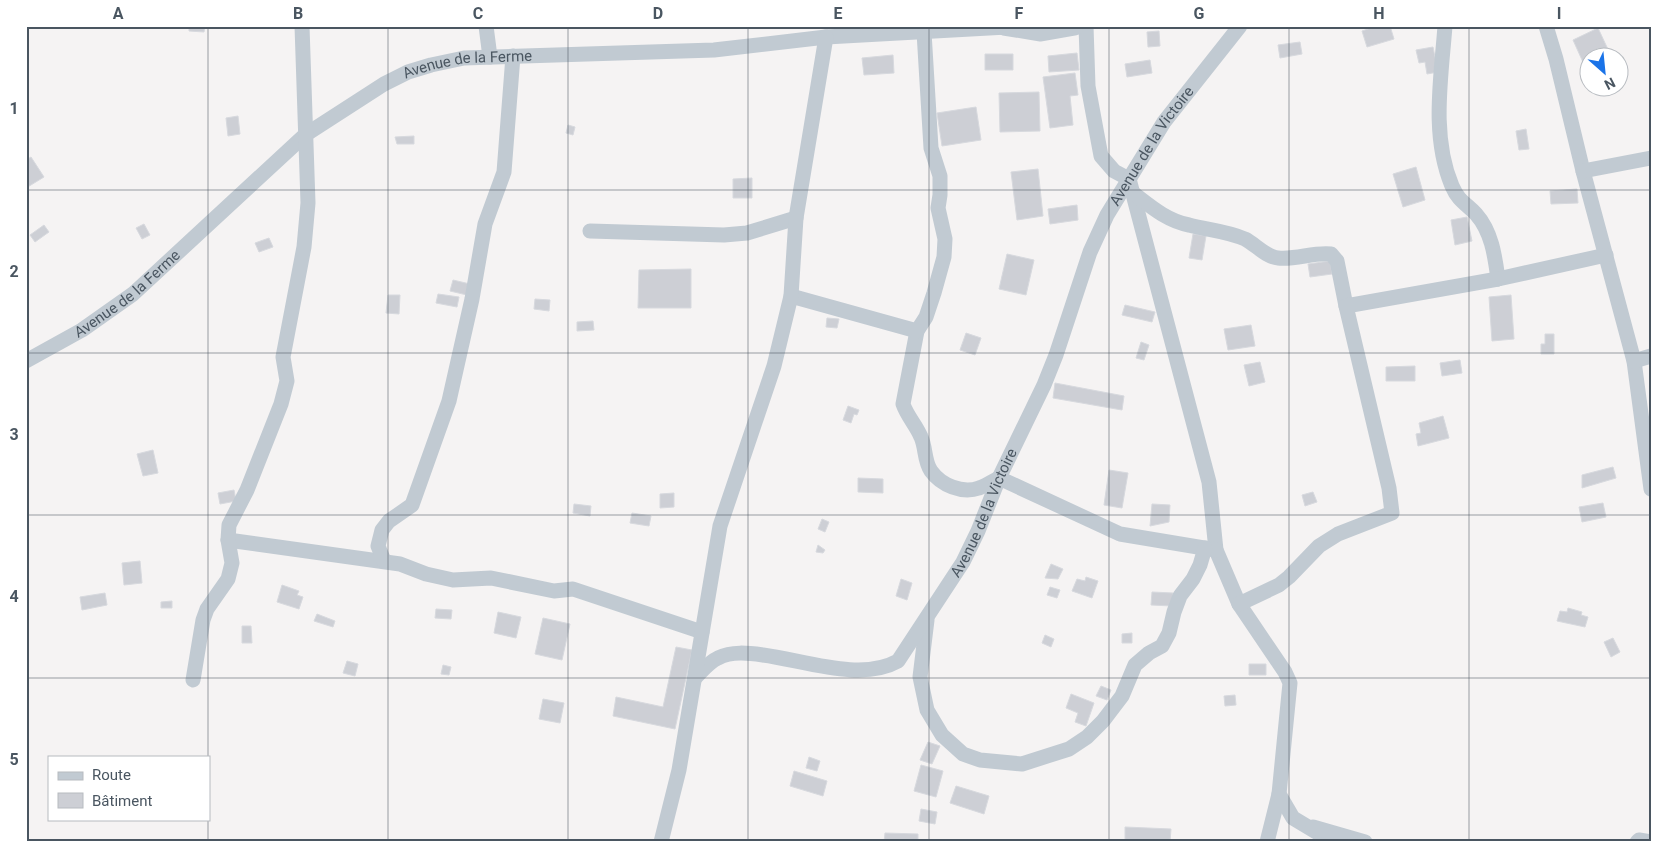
<svg xmlns="http://www.w3.org/2000/svg" width="1677" height="868" viewBox="0 0 1677 868" font-family="Roboto,sans-serif">
<style>
.building{fill:#cdcfd5;stroke:#d7d9de}
.lines{fill:none;stroke-linecap:round;stroke-linejoin:round}
.minor{stroke:#c1cad2;stroke-width:15}
.tertiary{stroke:#c1cad2;stroke-width:19}
.grid{fill:none;stroke:#4a5661;stroke-width:1;stroke-opacity:0.55}
.labels{text-anchor:middle;stroke-width:5;stroke-linejoin:round;paint-order:stroke}
.street-label{font-size:15px;fill:#4a5661;stroke:#fff}
.neatline{fill:none;stroke:#4a5661;stroke-width:2}
.grid-label{font-size:16px;text-anchor:middle;font-weight:bold;fill:#4a5661}
</style>
<rect width="100%" height="100%" fill="#f5f3f3"/>
<path class="building" d="M 189,26 L 205,26 L 204,32 L 189,31 Z
M 1377,26 L 1390,26 L 1394,39 L 1367,47 L 1362,31 Z
M 1598,28 L 1612,58 L 1590,58 L 1590,70 L 1587,71 L 1573,40 Z
M 1159,31 L 1160,46 L 1148,47 L 1147,32 Z
M 1300,42 L 1302,54 L 1280,58 L 1278,45 Z
M 1433,47 L 1438,72 L 1427,74 L 1425,62 L 1419,63 L 1416,50 Z
M 1077,53 L 1079,70 L 1049,72 L 1048,56 Z
M 985,54 L 1013,54 L 1013,70 L 985,70 Z
M 893,55 L 894,73 L 864,75 L 862,58 Z
M 1150,60 L 1152,73 L 1127,77 L 1125,64 Z
M 1075,73 L 1078,95 L 1070,96 L 1073,125 L 1050,128 L 1043,77 Z
M 1039,92 L 1040,131 L 1000,132 L 999,93 Z
M 976,107 L 981,140 L 942,146 L 937,113 Z
M 238,116 L 240,134 L 228,136 L 226,118 Z
M 568,125 L 575,127 L 573,135 L 566,133 Z
M 1526,129 L 1529,149 L 1519,150 L 1516,131 Z
M 414,136 L 414,144 L 397,144 L 395,137 Z
M 31,157 L 44,177 L 26,188 L 26,160 Z
M 1416,167 L 1425,200 L 1403,207 L 1393,174 Z
M 1038,169 L 1043,216 L 1017,220 L 1011,172 Z
M 752,178 L 752,198 L 733,198 L 733,179 Z
M 1577,189 L 1578,203 L 1551,204 L 1550,191 Z
M 1077,205 L 1078,220 L 1050,224 L 1048,209 Z
M 1467,217 L 1472,241 L 1455,245 L 1451,220 Z
M 144,224 L 150,235 L 142,239 L 136,228 Z
M 44,225 L 49,232 L 35,242 L 30,235 Z
M 1193,234 L 1206,236 L 1202,260 L 1189,258 Z
M 269,238 L 273,247 L 259,252 L 255,243 Z
M 1007,254 L 1034,260 L 1026,295 L 999,289 Z
M 1330,261 L 1332,274 L 1310,277 L 1308,264 Z
M 691,269 L 691,308 L 638,308 L 639,270 Z
M 453,280 L 470,284 L 467,295 L 450,291 Z
M 438,294 L 459,297 L 457,307 L 436,303 Z
M 388,295 L 400,295 L 399,314 L 386,313 Z
M 1511,295 L 1514,339 L 1492,341 L 1489,297 Z
M 535,299 L 550,300 L 549,311 L 534,309 Z
M 1125,305 L 1155,312 L 1152,322 L 1122,315 Z
M 827,318 L 839,319 L 837,328 L 826,327 Z
M 593,321 L 594,330 L 577,331 L 577,322 Z
M 1251,325 L 1255,346 L 1228,350 L 1224,329 Z
M 966,333 L 981,338 L 975,355 L 960,350 Z
M 1545,334 L 1554,334 L 1554,354 L 1541,354 L 1541,344 L 1545,344 Z
M 1141,342 L 1149,345 L 1144,360 L 1136,358 Z
M 1460,360 L 1462,373 L 1442,376 L 1440,363 Z
M 1260,362 L 1265,382 L 1249,386 L 1244,365 Z
M 1415,366 L 1415,381 L 1386,381 L 1386,367 Z
M 1055,383 L 1124,396 L 1122,410 L 1053,398 Z
M 848,406 L 859,410 L 857,415 L 854,414 L 851,423 L 843,420 Z
M 1443,416 L 1449,438 L 1418,446 L 1416,434 L 1421,433 L 1419,423 Z
M 153,450 L 158,473 L 143,476 L 137,454 Z
M 1613,467 L 1616,478 L 1582,488 L 1582,475 Z
M 1109,470 L 1128,473 L 1122,508 L 1104,505 Z
M 858,478 L 883,479 L 883,493 L 858,492 Z
M 234,490 L 236,501 L 220,504 L 218,493 Z
M 1313,492 L 1317,502 L 1305,506 L 1302,495 Z
M 674,493 L 674,507 L 660,508 L 660,494 Z
M 1603,503 L 1606,517 L 1582,522 L 1579,507 Z
M 574,504 L 591,506 L 590,516 L 573,513 Z
M 1152,504 L 1170,505 L 1169,522 L 1150,526 Z
M 632,513 L 651,516 L 649,526 L 630,523 Z
M 822,519 L 829,522 L 825,532 L 818,529 Z
M 818,545 L 825,550 L 823,553 L 816,552 Z
M 140,561 L 142,583 L 124,585 L 122,563 Z
M 1051,564 L 1063,569 L 1058,579 L 1045,578 Z
M 1086,577 L 1098,581 L 1092,598 L 1072,591 L 1077,579 L 1085,581 Z
M 901,579 L 912,583 L 907,600 L 896,596 Z
M 282,585 L 299,591 L 297,595 L 303,597 L 299,609 L 277,602 Z
M 1050,587 L 1060,590 L 1057,598 L 1047,595 Z
M 1152,592 L 1173,593 L 1172,606 L 1151,605 Z
M 105,593 L 107,605 L 82,610 L 80,597 Z
M 172,601 L 172,608 L 161,608 L 161,602 Z
M 1568,608 L 1582,612 L 1581,615 L 1588,617 L 1585,627 L 1557,621 L 1560,611 L 1567,612 Z
M 436,609 L 452,610 L 451,619 L 435,618 Z
M 498,612 L 521,617 L 516,638 L 494,633 Z
M 317,614 L 335,621 L 333,627 L 314,621 Z
M 543,618 L 570,624 L 562,660 L 535,654 Z
M 242,626 L 251,626 L 252,643 L 242,643 Z
M 1132,633 L 1132,643 L 1122,643 L 1122,634 Z
M 1045,635 L 1054,639 L 1051,647 L 1042,643 Z
M 1613,638 L 1620,652 L 1611,657 L 1604,642 Z
M 676,647 L 692,650 L 675,729 L 613,716 L 616,697 L 663,707 Z
M 347,661 L 358,664 L 355,676 L 343,673 Z
M 1249,664 L 1266,664 L 1266,675 L 1249,675 Z
M 443,665 L 451,667 L 449,675 L 441,674 Z
M 1101,686 L 1111,690 L 1107,700 L 1096,696 Z
M 1071,694 L 1094,703 L 1086,726 L 1075,722 L 1078,713 L 1066,708 Z
M 1235,695 L 1236,705 L 1225,706 L 1224,696 Z
M 543,699 L 564,703 L 560,723 L 539,719 Z
M 928,742 L 940,746 L 932,764 L 920,760 Z
M 809,757 L 820,761 L 817,771 L 806,768 Z
M 921,765 L 943,771 L 936,797 L 914,791 Z
M 794,771 L 827,781 L 823,796 L 790,786 Z
M 956,786 L 989,796 L 984,814 L 950,803 Z
M 921,809 L 937,812 L 935,824 L 919,821 Z
M 1125,827 L 1171,829 L 1170,842 L 1125,842 Z
M 885,833 L 918,834 L 918,842 L 884,842 Z"/>
<g class="lines">
<g class="minor">
<path d="M 486,26 L 490,57"/>
<path d="M 1086,26 L 1088,86 L 1101,156 L 1114,171 L 1129,179 L 1209,482 L 1216,550 L 1239,604 L 1285,672 L 1290,683 L 1279,794 L 1267,842"/>
<path d="M 1445,26 C 1441,79 1431,136 1452,186 C 1459,202 1466,203 1476,214 C 1492,232 1495,257 1498,279"/>
<path d="M 1546,26 L 1556,59 L 1583,171 L 1634,361 L 1651,489"/>
<path d="M 924,32 L 931,148 L 940,176 L 940,195 L 938,208 L 945,239 L 944,257 L 934,293 L 926,317 L 917,331 L 903,404 C 907,416 916,425 921,437 C 926,448 924,461 931,471 C 941,485 962,494 979,488 C 986,486 993,481 999,478 L 1120,534 L 1216,550"/>
<path d="M 1583,171 L 1651,158"/>
<path d="M 1133,193 C 1150,206 1167,221 1189,225 C 1208,230 1227,231 1245,239 C 1255,244 1266,257 1278,258 C 1296,260 1313,252 1331,254 L 1337,261 L 1346,306"/>
<path d="M 590,231 L 724,235 L 747,233 L 796,218"/>
<path d="M 791,296 L 917,331"/>
<path id="s1" d="M 26,361 L 82,330 L 133,294 L 305,135 L 384,84 L 408,72 L 431,65 L 464,58 L 714,50 L 826,37 L 1007,27"/>
<path d="M 1634,361 L 1651,356"/>
<path d="M 228,540 L 400,564 L 426,574 L 453,580 L 491,578 L 554,591 L 573,589 L 702,632"/>
<path d="M 384,561 L 378,546 L 382,530 L 389,521 L 412,505 L 449,401 L 472,299 L 485,224 L 504,172 L 513,56"/>
<path d="M 1239,604 L 1279,585 L 1289,577 L 1319,546 L 1338,534 L 1392,513 L 1389,488 L 1346,306 L 1498,279 L 1606,255"/>
<path d="M 927,620 L 920,677 L 927,710 L 942,735 L 963,754 L 980,760 L 1022,764 L 1069,749 L 1087,737 L 1103,721 L 1122,696 L 1135,665 L 1149,653 L 1162,646 L 1169,633 L 1174,612 L 1180,596 L 1193,579 L 1200,565 L 1205,548"/>
<path id="s2" d="M 695,678 C 702,671 709,662 718,658 C 732,651 748,653 763,655 C 803,660 861,682 898,661 L 963,562 L 978,531 L 999,478 L 1044,385 L 1056,355 L 1090,252 L 1107,215 L 1164,122 L 1240,26"/>
<path d="M 193,680 L 203,620 L 207,609 L 228,579 L 232,563 L 228,540 L 229,525 L 247,490 L 281,404 L 287,381 L 283,357 L 304,247 L 308,203 L 302,26"/>
<path d="M 1279,794 L 1293,818 L 1318,833 L 1325,842"/>
<path d="M 1313,827 L 1365,842"/>
<path d="M 661,842 L 679,770 L 720,526 L 774,366 L 791,296 L 796,218 L 826,37"/>
<path d="M 1637,842 L 1639,840 L 1651,842"/>
</g>
<path class="tertiary" d="M 1004,26 L 1041,32 L 1075,26"/>
</g>
<path class="grid" d="M 208,26 L 208,757M 388,26 L 388,842M 568,26 L 568,842M 748,26 L 748,842M 929,26 L 929,842M 1109,26 L 1109,842M 1289,26 L 1289,842M 1469,26 L 1469,842M 26,190 L 1651,190M 26,353 L 1651,353M 26,515 L 1651,515M 26,678 L 1651,678M 208,819 L 208,842"/>
<g class="labels">
<g class="street-label">
<text dy="5" stroke="none"><textPath href="#s1" startOffset="542">Avenue de la Ferme</textPath></text>
<text dy="5" stroke="none"><textPath href="#s2" startOffset="791">Avenue de la Victoire</textPath></text>
<text dy="5" stroke="none"><textPath href="#s1" startOffset="122">Avenue de la Ferme</textPath></text>
<text dy="5" stroke="none"><textPath href="#s2" startOffset="386">Avenue de la Victoire</textPath></text>
</g>
</g>
<rect width="1677" height="868" fill="none" stroke="#ffffff" stroke-width="55"/>
<rect x="48" y="756" width="162" height="65" fill="#ffffff" stroke="#b7bbc0"/>
<rect x="58" y="772" width="25" height="8" fill="#c1cad2" stroke="#b7bbc0"/>
<text x="92" y="780" font-size="15" fill="#4a5661">Route</text>
<rect x="58" y="793" width="25" height="15" fill="#cdcfd5" stroke="#b7bbc0"/>
<text x="92" y="806" font-size="15" fill="#4a5661">Bâtiment</text>
<g transform="translate(1604 72) rotate(153)"><circle r="24" fill="#ffffff" stroke="#b7bbc0"/>
<path d="M0-4L9 19L0 12L-9 19Z" fill="#1a73e8"/>
<text y="-8" font-size="14" font-weight="bold" text-anchor="middle" fill="#4a5661">N</text>
</g>
<rect x="28" y="28" width="1622" height="812" class="neatline"/>
<g class="grid-label">
<text x="118" y="19">A</text>
<text x="298" y="19">B</text>
<text x="478" y="19">C</text>
<text x="658" y="19">D</text>
<text x="838" y="19">E</text>
<text x="1019" y="19">F</text>
<text x="1199" y="19">G</text>
<text x="1379" y="19">H</text>
<text x="1559" y="19">I</text>
<text x="14" y="114">1</text>
<text x="14" y="277">2</text>
<text x="14" y="440">3</text>
<text x="14" y="602">4</text>
<text x="14" y="765">5</text>
</g>
</svg>
